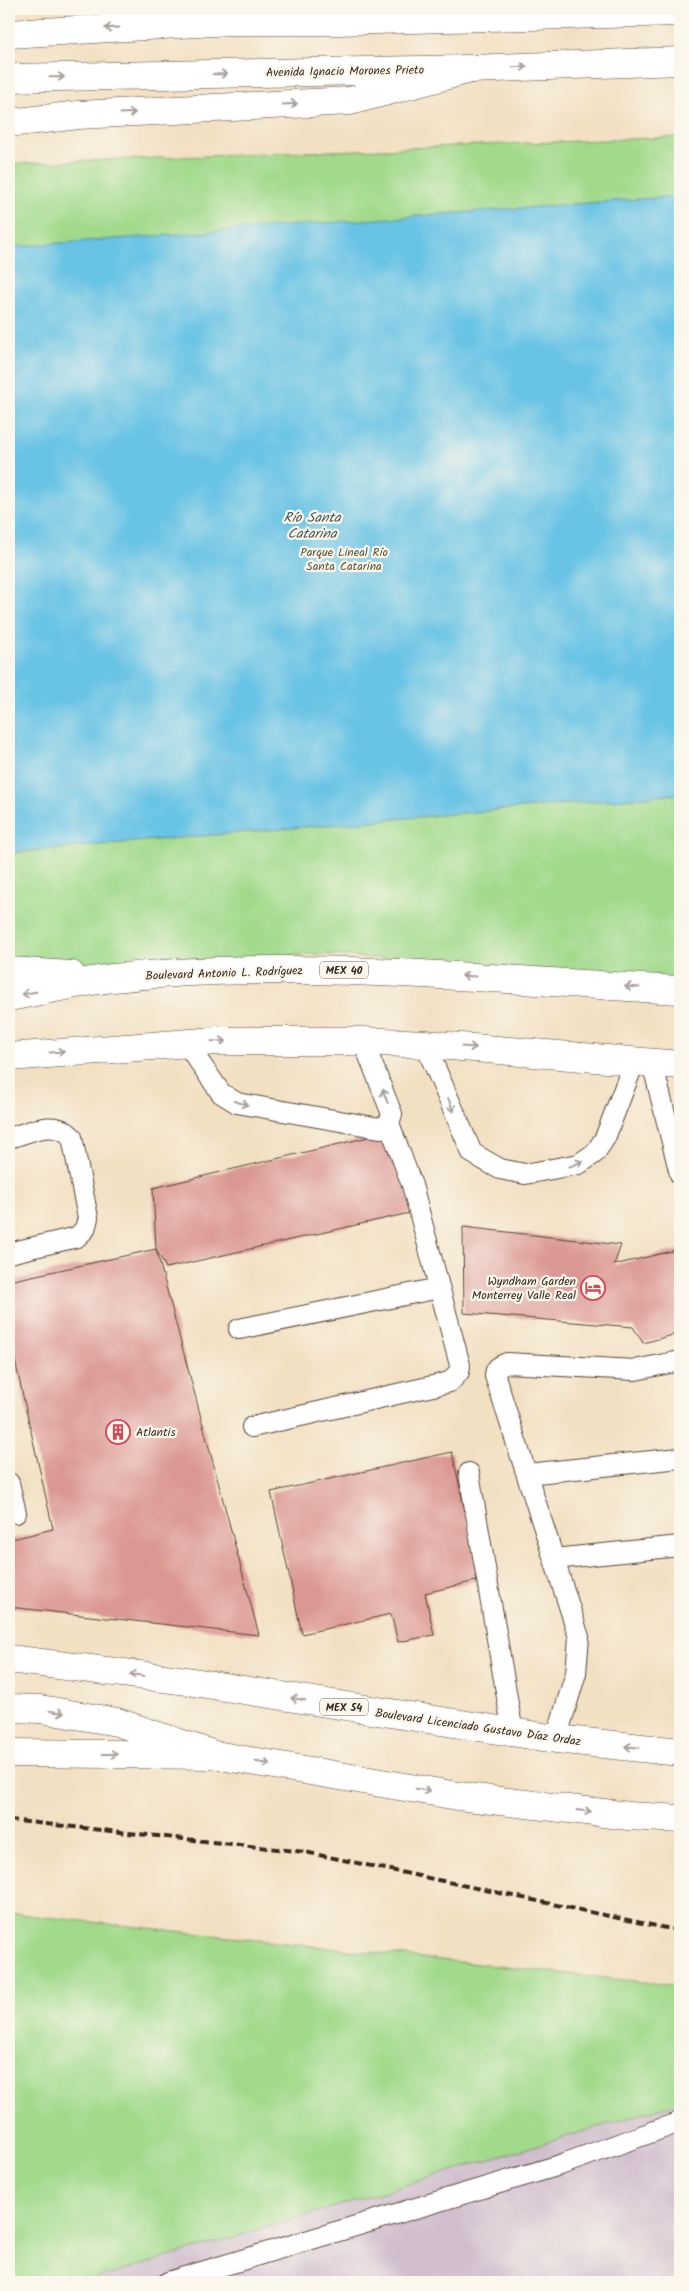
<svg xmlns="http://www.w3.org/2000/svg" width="689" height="2291" viewBox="0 0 689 2291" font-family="Kalam,sans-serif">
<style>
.industrial{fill:#d0bdcd}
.green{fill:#a2da8c;stroke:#6e8255}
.water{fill:#67c3e5;stroke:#517682}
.building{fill:#db9793}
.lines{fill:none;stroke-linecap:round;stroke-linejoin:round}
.lane-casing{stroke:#564537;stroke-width:22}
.secondary-casing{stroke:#564537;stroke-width:29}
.primary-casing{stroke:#564537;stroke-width:29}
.highway-casing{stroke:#564537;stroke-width:29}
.lane{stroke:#fff;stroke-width:20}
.secondary{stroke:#fff;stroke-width:28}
.primary{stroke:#fff;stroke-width:28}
.highway{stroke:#fff;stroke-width:28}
.rail{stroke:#3b2a1e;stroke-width:4;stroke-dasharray:8 4;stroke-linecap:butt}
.oneway{stroke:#a79f9a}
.labels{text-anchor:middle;stroke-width:4.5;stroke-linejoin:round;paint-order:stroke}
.shield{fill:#fbf7ec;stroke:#75685c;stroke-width:1}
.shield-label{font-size:11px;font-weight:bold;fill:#3b2a1e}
.street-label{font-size:12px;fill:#3b2a1e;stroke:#fbf7ec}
.park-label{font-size:12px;fill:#55563a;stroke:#fbf7ec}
.poi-label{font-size:12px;fill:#3b2a1e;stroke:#fbf7ec;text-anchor:end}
.water-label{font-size:14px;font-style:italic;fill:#48585a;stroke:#fbf7ec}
</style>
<rect width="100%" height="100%" fill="#fbf7ec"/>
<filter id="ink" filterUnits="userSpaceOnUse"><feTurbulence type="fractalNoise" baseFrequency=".02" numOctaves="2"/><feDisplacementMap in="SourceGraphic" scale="10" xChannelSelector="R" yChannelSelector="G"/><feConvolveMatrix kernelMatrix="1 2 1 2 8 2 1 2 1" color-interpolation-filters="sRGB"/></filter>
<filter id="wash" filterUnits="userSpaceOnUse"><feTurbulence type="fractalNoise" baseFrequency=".0096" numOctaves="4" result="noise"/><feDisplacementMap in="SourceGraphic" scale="20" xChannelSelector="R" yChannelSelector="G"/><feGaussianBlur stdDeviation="1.12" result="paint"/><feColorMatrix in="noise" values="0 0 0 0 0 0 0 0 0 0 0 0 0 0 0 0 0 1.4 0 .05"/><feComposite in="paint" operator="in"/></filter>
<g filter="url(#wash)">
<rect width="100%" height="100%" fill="#f2e0c2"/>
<path class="industrial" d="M 680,2102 L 680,2282 L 86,2282 Z"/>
<path class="green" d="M 680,137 L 680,980 L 315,954 L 89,971 L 9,982 L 9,164 Z
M 9,1913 L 680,1986 L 680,2102 L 86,2282 L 9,2282 Z"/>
<path class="water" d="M 680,196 L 680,794 L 9,853 L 9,247 Z"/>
<g id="blocks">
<path class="building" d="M 390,1132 L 414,1212 L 166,1268 L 156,1249 L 153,1188 Z
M 463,1227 L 621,1245 L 614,1265 L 680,1249 L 680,1333 L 643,1343 L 633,1327 L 464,1313 Z
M 156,1249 L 259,1635 L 9,1607 L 9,1540 L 53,1529 L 9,1334 L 9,1281 Z
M 452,1452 L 480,1580 L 425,1593 L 434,1635 L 398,1642 L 391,1614 L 302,1634 L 271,1492 Z"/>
</g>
</g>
<g filter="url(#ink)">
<use href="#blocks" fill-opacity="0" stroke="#564537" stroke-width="1"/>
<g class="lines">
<defs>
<path id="lane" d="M 186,1043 L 221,1093 L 237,1103 L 380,1128 L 389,1123 L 392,1114 L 363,1041
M 425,1044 L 472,1153 L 500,1169 L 525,1174 L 579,1164 L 595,1153 L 605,1138 L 635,1060
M 652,1062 L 680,1174
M 9,1138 C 30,1132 55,1118 72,1137 L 88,1218 L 85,1229 L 77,1237 L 9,1253
M 239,1329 L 439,1288
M 252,1427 L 450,1382 L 459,1372 L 460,1365 L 412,1185 L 389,1123
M 469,1473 L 513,1733
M 527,1474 L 680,1458
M 9,1483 L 16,1513
M 554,1559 L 680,1546
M 556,1739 L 576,1673 L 579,1637 L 495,1376 C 495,1367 500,1366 507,1363 L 635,1370 L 680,1361
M 168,2282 L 560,2165 L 680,2122"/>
<path id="secondary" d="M 9,1708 L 40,1709 L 117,1722 L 209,1753"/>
<path id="primary" d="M 9,34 L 231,21 L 337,21 L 680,12
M 9,78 L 471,69 L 680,61
M 9,1659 L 180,1680 L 556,1739 L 680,1752
M 9,1753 L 215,1755 L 458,1796 L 629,1816 L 680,1819"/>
<path id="highway" d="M 9,123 L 79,115 L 350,101 L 471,69
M 9,971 L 71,975
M 9,997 C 43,991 78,982 113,978 C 302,958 492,980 680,990
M 9,1057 L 216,1041 L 363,1041 L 425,1044 L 680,1065"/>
</defs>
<use href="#lane" class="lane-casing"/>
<use href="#secondary" class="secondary-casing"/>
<use href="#primary" class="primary-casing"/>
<use href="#highway" class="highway-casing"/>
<use href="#lane" class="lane"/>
<use href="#secondary" class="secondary"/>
<use href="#primary" class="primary"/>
<use href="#highway" class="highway"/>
<path class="rail" d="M 9,1820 L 305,1852 L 680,1931"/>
</g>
<defs><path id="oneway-shaft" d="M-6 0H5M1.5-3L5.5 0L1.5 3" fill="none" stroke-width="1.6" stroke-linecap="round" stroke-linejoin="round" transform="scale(1.25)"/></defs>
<g class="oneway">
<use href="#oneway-shaft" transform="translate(112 28) rotate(177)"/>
<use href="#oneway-shaft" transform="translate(520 67) rotate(-2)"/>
<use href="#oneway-shaft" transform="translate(220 74) rotate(-1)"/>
<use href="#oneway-shaft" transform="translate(57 77) rotate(-1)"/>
<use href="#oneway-shaft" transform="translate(290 104) rotate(-3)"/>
<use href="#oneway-shaft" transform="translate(128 113) rotate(-3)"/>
<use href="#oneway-shaft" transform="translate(469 976) rotate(-177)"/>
<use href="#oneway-shaft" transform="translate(632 987) rotate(-176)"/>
<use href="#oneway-shaft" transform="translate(29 993) rotate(170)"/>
<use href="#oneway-shaft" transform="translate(219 1041) rotate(-1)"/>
<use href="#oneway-shaft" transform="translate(469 1047) rotate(4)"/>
<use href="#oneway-shaft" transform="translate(57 1052) rotate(-4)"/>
<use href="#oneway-shaft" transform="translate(385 1096) rotate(-111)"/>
<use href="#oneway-shaft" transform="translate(241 1103) rotate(16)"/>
<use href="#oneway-shaft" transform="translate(451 1105) rotate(67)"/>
<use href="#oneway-shaft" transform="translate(576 1164) rotate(-22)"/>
<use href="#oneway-shaft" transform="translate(137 1675) rotate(-173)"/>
<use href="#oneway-shaft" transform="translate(298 1699) rotate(-171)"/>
<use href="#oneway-shaft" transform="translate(57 1712) rotate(9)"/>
<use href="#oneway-shaft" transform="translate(632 1747) rotate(-174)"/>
<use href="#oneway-shaft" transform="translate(110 1754)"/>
<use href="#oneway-shaft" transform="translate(263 1763) rotate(10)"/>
<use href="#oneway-shaft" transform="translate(423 1790) rotate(10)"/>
<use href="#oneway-shaft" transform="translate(584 1811) rotate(7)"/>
</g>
</g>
<defs>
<symbol id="hotel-ring" viewBox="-11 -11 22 22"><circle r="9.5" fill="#fbf7ec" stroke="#d1495b" stroke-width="1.5"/><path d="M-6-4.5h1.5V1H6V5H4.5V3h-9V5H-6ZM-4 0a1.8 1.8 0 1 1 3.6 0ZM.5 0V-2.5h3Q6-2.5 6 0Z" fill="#d1495b"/></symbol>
<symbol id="building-ring" viewBox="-11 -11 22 22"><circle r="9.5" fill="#fbf7ec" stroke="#d1495b" stroke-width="1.5"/><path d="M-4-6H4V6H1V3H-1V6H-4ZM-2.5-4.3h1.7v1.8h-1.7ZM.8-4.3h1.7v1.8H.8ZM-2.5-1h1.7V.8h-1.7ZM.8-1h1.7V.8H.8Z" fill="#d1495b"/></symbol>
</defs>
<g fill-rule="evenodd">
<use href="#hotel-ring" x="579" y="1274" width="28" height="28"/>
<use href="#building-ring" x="104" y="1418" width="28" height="28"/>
</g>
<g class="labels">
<g class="shield">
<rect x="320" y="961.5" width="48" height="17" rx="4"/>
<rect x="320" y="1698.5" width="48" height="17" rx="4"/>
</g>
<g class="shield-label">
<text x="344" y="974">MEX 40</text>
<text x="344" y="1711">MEX 54</text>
</g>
<g class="street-label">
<text transform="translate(345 71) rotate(-1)" y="4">Avenida Ignacio Morones Prieto</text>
<text transform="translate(224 973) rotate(-2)" y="4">Boulevard Antonio L. Rodríguez</text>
<text transform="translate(478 1727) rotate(8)" y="4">Boulevard Licenciado Gustavo Díaz Ordaz</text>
</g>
<g class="park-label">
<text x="344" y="556">Parque Lineal Río<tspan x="344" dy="14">Santa Catarina</tspan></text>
</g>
<g class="poi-label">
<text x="576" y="1285">Wyndham Garden<tspan x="576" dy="14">Monterrey Valle Real</tspan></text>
<text x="136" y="1436" text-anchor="start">Atlantis</text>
</g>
<g class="water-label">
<text x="312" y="522">Río Santa<tspan x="312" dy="16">Catarina</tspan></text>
</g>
</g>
<rect width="689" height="2291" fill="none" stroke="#fbf7ec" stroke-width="30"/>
</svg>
